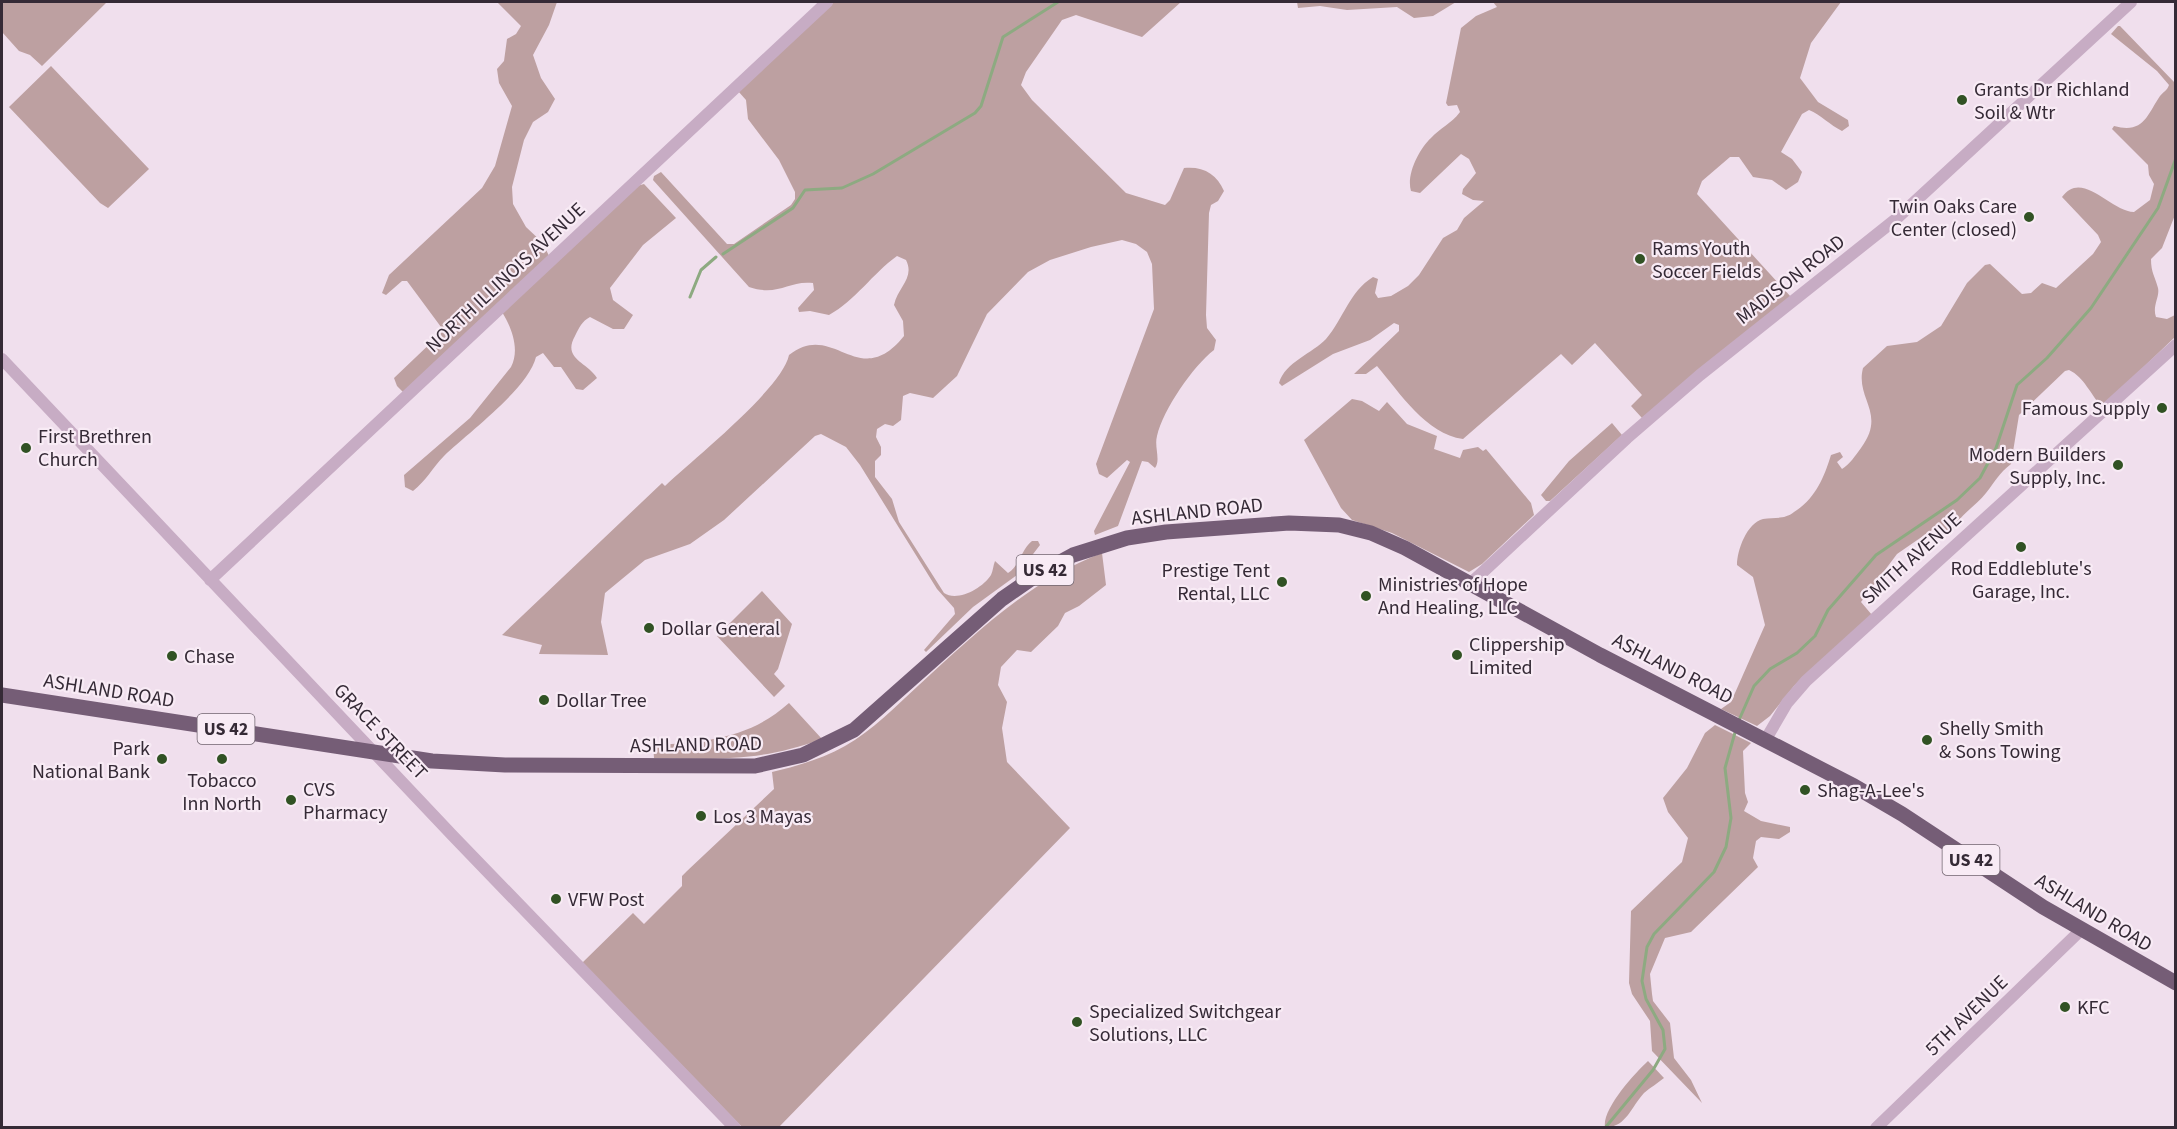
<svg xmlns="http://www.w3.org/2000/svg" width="2177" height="1129" viewBox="0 0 2177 1129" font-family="'Source Sans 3',sans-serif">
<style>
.green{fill:#bda0a1}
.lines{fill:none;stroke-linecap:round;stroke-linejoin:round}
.stream{stroke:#8daa81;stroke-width:3}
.tertiary{stroke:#c7acc4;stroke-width:12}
.primary{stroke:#755d76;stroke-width:15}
.poi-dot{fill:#315224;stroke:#f8ebf5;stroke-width:2}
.labels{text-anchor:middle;stroke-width:4.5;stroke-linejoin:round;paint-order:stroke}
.shield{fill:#f8ebf5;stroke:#70646f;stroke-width:1.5}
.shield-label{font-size:18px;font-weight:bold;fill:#352a36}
.poi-label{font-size:20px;fill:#352a36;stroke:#f8ebf5;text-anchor:start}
.street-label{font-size:20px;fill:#352a36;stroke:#f8ebf5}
</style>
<rect width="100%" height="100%" fill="#f0dfed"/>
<path class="green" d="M 3,2 L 107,2 L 42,66 L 30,55 L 19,51 L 2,32 Z
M 497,2 L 557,2 L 549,25 L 533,55 L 541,78 L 555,99 L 548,112 L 533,122 L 524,140 L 512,187 L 513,204 L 526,227 L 543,243 L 549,256 L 404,393 L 397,386 L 394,378 L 437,337 L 441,327 L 407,281 L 402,281 L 386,295 L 382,293 L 389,275 L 482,188 L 495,166 L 512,106 L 499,83 L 497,69 L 504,61 L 507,39 L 516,34 L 521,26 Z
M 834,2 L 1181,2 L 1142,37 L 1076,15 L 1062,20 L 1026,72 L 1021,85 L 1032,100 L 1126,193 L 1165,205 L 1170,200 L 1184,168 C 1203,166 1217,174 1224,191 L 1218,201 L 1211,205 L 1209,213 L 1206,315 L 1207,328 L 1216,340 L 1214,350 C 1193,366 1163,410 1157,436 C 1154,447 1161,460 1155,468 L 1148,462 L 1142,461 L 1118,526 L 1095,535 L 1094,531 L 1130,462 L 1127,460 L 1107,478 L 1099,474 L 1096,464 L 1154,309 L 1152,264 L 1147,252 L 1136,244 L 1122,240 L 1091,247 L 1050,260 L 1028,272 L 987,314 L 957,376 L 933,398 L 910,393 L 903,396 L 901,420 L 893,426 L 885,424 L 877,429 L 876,437 L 881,447 L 881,455 L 875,461 L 875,477 L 892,499 L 899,522 L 944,593 C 957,602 982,589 991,575 C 993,571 993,566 995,561 L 1008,573 C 1020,565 1021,550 1032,541 L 1038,541 L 1040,545 L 1017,575 L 973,607 L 926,652 L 924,650 L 955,614 L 954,608 L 937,589 L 860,465 L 846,447 L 821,434 L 815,436 L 724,520 L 690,544 L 645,560 L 605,593 L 601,622 L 608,655 L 539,654 L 542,645 L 502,635 L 662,483 L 665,486 C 693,459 782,389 789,355 C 834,319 858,393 904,336 L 903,321 L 894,305 C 898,287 915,278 906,260 L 897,256 C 872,274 856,300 829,315 L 810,311 L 799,312 L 798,308 L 814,290 L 813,283 C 788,280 779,297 749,287 L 653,180 L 654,176 L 661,172 L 727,244 L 734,244 L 791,205 L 795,199 L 795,192 L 779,160 L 748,119 L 746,100 L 738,91 Z
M 1297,2 L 1456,2 L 1433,16 L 1414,18 L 1397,7 L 1347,10 L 1320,6 L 1298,8 Z
M 1493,2 L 1841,2 L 1811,43 L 1800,78 L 1818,102 L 1848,120 L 1849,126 L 1842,131 C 1830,125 1821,115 1809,110 L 1802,114 L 1781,152 L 1792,159 L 1802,172 L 1798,182 L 1786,190 L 1772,180 L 1753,177 L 1739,157 L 1730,157 L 1702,181 L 1697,194 L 1791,297 L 1642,418 L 1631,406 L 1642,395 L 1595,343 L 1572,365 L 1561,354 L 1463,439 C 1426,434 1400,393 1377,366 L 1366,374 L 1354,374 L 1399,331 L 1399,325 L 1394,323 L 1370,340 L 1333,354 L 1282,386 L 1279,383 C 1285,362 1313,353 1326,339 C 1344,318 1349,292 1373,277 L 1378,279 L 1375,293 L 1378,298 L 1391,296 L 1408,286 L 1419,275 L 1443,238 L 1457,230 L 1464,218 L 1484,201 L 1473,200 L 1462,194 L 1463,189 L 1476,173 L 1469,159 L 1461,154 L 1420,193 L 1411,191 C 1406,175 1419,149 1431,138 C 1440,128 1451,124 1460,112 L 1457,105 L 1448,106 L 1446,103 L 1461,28 L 1476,16 L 1497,7 Z
M 2118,26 L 2120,26 L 2175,83 L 2175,215 L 2162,248 L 2151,259 C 2151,273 2155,276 2158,288 C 2160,297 2152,306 2156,317 L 2167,319 L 2175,315 L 2175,337 L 2102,407 C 2091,395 2084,377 2069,370 L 2065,371 L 2019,415 L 2011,464 C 1999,473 1995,482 1986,493 C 1975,507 1960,514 1952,531 L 1945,532 L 1939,525 L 1897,554 L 1861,602 L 1872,615 L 1794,686 L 1770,716 L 1757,726 L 1721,709 L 1731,702 L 1765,625 L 1753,577 L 1737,565 C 1737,550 1747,523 1763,519 C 1774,517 1784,520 1794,512 C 1815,499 1824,478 1831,455 L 1840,452 L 1843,457 L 1837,462 L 1842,469 C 1850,464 1855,456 1861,448 C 1887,413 1855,399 1863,368 L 1887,346 L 1917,342 L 1941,326 L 1967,283 L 1985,265 L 1990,264 L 2022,294 L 2031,293 L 2042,283 L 2056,288 L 2093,254 L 2101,242 L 2098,235 L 2062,197 C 2082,169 2110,211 2134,212 L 2150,200 L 2154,184 L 2149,175 L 2148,165 L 2112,129 L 2114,126 C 2144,134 2147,115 2160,96 C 2163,92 2167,91 2169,85 L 2157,71 L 2111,34 Z
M 51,66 L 149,169 L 108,208 L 100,203 L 9,107 Z
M 644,184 L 676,218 L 643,245 L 610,288 L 613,300 L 633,315 L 624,329 L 613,329 L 590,317 C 582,321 579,328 575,336 C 562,359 587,362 597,378 L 583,390 L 576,389 L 561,367 L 554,367 L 543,353 L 536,357 C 528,389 469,432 444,456 C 433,467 426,481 413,491 L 405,487 L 404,475 L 470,418 L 511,367 C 520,350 512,328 502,312 L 637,186 Z
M 1352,399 L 1362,401 L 1379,411 L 1387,402 L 1407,424 L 1437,436 L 1434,449 L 1460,458 L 1463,450 L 1478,447 L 1483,451 L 1486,449 L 1531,503 L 1534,515 L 1482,564 L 1469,572 L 1392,533 L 1352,520 L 1341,508 L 1304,440 Z
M 1612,423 L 1622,435 L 1550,501 L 1546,501 L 1541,495 L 1569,461 Z
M 1102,553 L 1106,585 L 1079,606 L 1065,613 L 1058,626 L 1031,652 L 1017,650 L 1001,667 L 998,685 L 1007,702 L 1002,728 L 1007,762 L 1070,828 L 779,1127 L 742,1127 L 582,963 L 633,913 L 644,924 L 682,886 L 682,876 L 687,871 L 774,789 L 772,772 C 797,766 822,759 845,746 C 873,730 895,707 919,685 C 976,633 1029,581 1102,553 Z
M 762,591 L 792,624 L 778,669 L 774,674 L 785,686 L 774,697 L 717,636 Z
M 789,703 L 822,739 C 759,762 719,759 654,758 L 653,745 C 704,742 749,739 789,703 Z
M 1715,725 L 1751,743 L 1743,751 L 1745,793 L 1748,802 L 1744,811 L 1761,821 L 1790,827 L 1790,832 L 1779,839 L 1761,837 L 1756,841 L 1753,858 L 1758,867 L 1691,932 L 1665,938 L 1650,974 L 1652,994 L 1653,1001 L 1670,1023 L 1674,1058 L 1691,1080 L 1702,1103 L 1652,1051 L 1650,1021 L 1632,994 L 1629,983 L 1631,911 L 1682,862 L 1688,838 L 1668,812 L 1663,798 L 1687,768 L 1705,733 Z
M 1648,1061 L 1664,1078 C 1658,1083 1651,1087 1644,1093 C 1631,1107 1626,1128 1605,1127 C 1602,1109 1635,1073 1648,1061 Z"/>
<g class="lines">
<path class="stream" d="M 723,254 L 793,208 L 805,190 L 842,188 L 873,174 L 975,113 L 981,106 L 1003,37 L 1058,2
M 690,297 L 701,270 L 716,257
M 1739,720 L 1754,686 L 1770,669 L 1797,653 L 1815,636 L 1828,610 L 1876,555 L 1957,500 L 1980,478 L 1996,448 L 2017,385 L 2047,358 L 2091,308 L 2158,208 L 2176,158
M 1605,1128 L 1653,1070 L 1665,1049 L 1663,1030 L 1646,999 L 1642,981 L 1647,947 L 1654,934 L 1714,872 L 1726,847 L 1731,818 L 1725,768 L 1736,729"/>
<path class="tertiary" d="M 2,359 L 453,836 L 735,1128
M 210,580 L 827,2
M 1470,584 L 1627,438 L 1700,375 L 1896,219 L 2131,2
M 1766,739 L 1787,703 L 1806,681 L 2176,345
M 1876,1128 L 2081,930"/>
<path class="primary" d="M 2,695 L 432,761 L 505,765 L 755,766 L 803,755 L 854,730 L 1002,599 L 1038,574 L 1073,555 L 1127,538 L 1166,532 L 1289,523 L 1339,525 L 1371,533 L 1405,548 L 1600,655 L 1854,786 L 1902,814 L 2043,907 L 2176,983"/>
</g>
<g class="poi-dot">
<circle cx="1962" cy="100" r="6"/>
<circle cx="2029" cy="217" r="6"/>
<circle cx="1640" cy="259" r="6"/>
<circle cx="2162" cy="408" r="6"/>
<circle cx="26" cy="448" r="6"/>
<circle cx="2118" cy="465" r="6"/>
<circle cx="2021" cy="547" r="6"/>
<circle cx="1282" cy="582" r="6"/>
<circle cx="1366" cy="596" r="6"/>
<circle cx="649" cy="628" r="6"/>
<circle cx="1457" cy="655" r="6"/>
<circle cx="172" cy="656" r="6"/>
<circle cx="544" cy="700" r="6"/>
<circle cx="1927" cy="740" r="6"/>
<circle cx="162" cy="759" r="6"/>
<circle cx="222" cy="759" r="6"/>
<circle cx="1805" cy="790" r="6"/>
<circle cx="291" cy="800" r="6"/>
<circle cx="701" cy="816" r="6"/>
<circle cx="556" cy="899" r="6"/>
<circle cx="2065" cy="1007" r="6"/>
<circle cx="1077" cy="1022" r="6"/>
</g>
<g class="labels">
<g class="shield">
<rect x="1016.5" y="555" width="57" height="30" rx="4.5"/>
<rect x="197.5" y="714" width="57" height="30" rx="4.5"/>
<rect x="1942.5" y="845" width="57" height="30" rx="4.5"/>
</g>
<g class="shield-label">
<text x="1045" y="576">US 42</text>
<text x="226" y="735">US 42</text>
<text x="1971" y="866">US 42</text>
</g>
<g class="poi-label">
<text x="1974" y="96">Grants Dr Richland<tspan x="1974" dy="23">Soil &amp; Wtr</tspan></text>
<text x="2017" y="213" text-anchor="end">Twin Oaks Care<tspan x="2017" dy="23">Center (closed)</tspan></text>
<text x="1652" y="255">Rams Youth<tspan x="1652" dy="23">Soccer Fields</tspan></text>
<text x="2150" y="415" text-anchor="end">Famous Supply</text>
<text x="38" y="443">First Brethren<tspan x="38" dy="23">Church</tspan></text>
<text x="2106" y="461" text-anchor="end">Modern Builders<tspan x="2106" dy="23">Supply, Inc.</tspan></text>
<text x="2021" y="575" text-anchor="middle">Rod Eddleblute's<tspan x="2021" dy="23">Garage, Inc.</tspan></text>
<text x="1270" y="577" text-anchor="end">Prestige Tent<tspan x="1270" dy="23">Rental, LLC</tspan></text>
<text x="1378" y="591">Ministries of Hope<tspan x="1378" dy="23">And Healing, LLC</tspan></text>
<text x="661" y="635">Dollar General</text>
<text x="1469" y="651">Clippership<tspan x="1469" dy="23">Limited</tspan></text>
<text x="184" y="663">Chase</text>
<text x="556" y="707">Dollar Tree</text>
<text x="1939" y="735">Shelly Smith<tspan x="1939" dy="23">&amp; Sons Towing</tspan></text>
<text x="150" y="755" text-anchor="end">Park<tspan x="150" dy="23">National Bank</tspan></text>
<text x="222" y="787" text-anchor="middle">Tobacco<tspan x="222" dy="23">Inn North</tspan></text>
<text x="303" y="796">CVS<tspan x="303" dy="23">Pharmacy</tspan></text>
<text x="1817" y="797">Shag-A-Lee's</text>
<text x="713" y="823">Los 3 Mayas</text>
<text x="568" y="906">VFW Post</text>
<text x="2077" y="1014">KFC</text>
<text x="1089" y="1018">Specialized Switchgear<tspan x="1089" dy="23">Solutions, LLC</tspan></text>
</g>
<g class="street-label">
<text transform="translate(505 277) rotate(-43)" y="7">NORTH ILLINOIS AVENUE</text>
<text transform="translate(1790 279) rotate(-38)" y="7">MADISON ROAD</text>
<text transform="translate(1197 511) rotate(-6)" y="7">ASHLAND ROAD</text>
<text transform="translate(1911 558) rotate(-42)" y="7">SMITH AVENUE</text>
<text transform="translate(1673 668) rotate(27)" y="7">ASHLAND ROAD</text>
<text transform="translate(109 690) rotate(9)" y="7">ASHLAND ROAD</text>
<text transform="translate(381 731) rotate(46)" y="7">GRACE STREET</text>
<text transform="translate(696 744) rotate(-1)" y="7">ASHLAND ROAD</text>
<text transform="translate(2094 912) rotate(31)" y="7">ASHLAND ROAD</text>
<text transform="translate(1966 1015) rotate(-44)" y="7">5TH AVENUE</text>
</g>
</g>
<rect width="2177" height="1129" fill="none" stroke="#352a36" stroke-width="6"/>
</svg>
